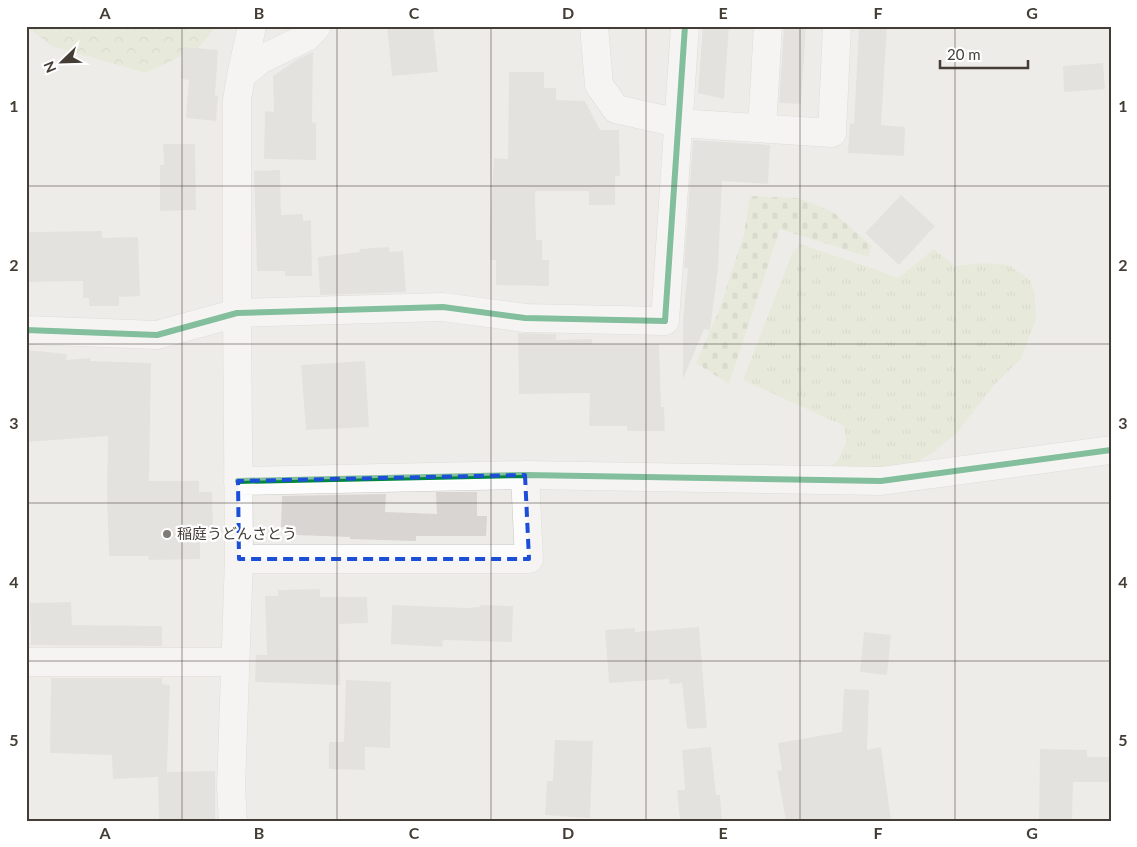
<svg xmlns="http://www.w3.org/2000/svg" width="1137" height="847" viewBox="0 0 1137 847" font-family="Lato,'Noto Sans JP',sans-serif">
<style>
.grass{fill:url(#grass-tufts)}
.forest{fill:url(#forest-crowns)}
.cemetery{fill:url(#cemetery-stones)}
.building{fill:#d8d5d2}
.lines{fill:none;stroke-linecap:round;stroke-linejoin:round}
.minor-casing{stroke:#cbc8c5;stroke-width:29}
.minor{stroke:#fcfcfc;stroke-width:28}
.cycleway-casing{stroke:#fff;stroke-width:9}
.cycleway{stroke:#00873e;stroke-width:6}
.marked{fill:none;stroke:#1d4ed8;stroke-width:4;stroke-dasharray:10 6;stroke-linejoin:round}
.grid{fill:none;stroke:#443d36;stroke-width:1;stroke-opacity:0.55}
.poi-dot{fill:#807a75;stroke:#fff;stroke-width:2}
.labels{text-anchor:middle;stroke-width:4.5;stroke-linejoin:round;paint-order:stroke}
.poi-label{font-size:15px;fill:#443d36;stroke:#fff;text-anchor:start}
.neatline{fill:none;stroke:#443d36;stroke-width:2}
.grid-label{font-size:16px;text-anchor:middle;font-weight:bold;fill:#443d36}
</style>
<defs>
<pattern id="grass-tufts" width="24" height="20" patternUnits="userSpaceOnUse" patternTransform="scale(1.25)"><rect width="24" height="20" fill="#dee6cb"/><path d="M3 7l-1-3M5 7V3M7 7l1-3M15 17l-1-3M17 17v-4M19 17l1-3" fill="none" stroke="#c0c6af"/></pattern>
<pattern id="forest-crowns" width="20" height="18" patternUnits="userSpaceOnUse" patternTransform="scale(1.25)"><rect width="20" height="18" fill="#dee6cb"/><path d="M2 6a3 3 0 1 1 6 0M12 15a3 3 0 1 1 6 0" fill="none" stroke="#c0c6af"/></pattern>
<pattern id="cemetery-stones" width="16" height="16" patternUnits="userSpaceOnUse" patternTransform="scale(1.25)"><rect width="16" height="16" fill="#dee6cb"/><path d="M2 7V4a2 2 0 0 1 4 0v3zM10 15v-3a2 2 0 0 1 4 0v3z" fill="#c0c6af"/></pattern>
</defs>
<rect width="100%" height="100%" fill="#eeece9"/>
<path class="grass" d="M 800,244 L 878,270 L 898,278 L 934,249 L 955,266 L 983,263 L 1009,265 L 1030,280 L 1035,293 L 1036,320 L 1021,359 L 995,384 L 956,434 L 934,452 L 911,466 L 824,473 L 837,461 L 846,443 L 844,426 L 743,380 L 792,253 Z"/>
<path class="forest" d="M 26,26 L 217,26 L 198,48 L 146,73 L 51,46 Z"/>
<path class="cemetery" d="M 750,196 L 799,198 L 833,212 L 872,246 L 868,257 L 780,229 L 729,384 L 696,363 L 718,313 L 744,234 Z"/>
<path class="building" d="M 387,26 L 433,26 L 438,72 L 392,76 Z
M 703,26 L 729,26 L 724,99 L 698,93 Z
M 784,26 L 806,26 L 801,104 L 779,103 Z
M 859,26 L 887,26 L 881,125 L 905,127 L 904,156 L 848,153 L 850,123 L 854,124 Z
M 183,47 L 218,50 L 215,96 L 218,96 L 216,121 L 186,118 L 189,80 L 181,79 Z
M 313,52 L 312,122 L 316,123 L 316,160 L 264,159 L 265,111 L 274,112 L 273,76 L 296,60 Z
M 1103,63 L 1105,89 L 1064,92 L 1063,66 Z
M 509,72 L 544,72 L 544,88 L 556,88 L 556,100 L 585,101 L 600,130 L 619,130 L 620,176 L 615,176 L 615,205 L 589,205 L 589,191 L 535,191 L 536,240 L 542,240 L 542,260 L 549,260 L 549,286 L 496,285 L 496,260 L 490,260 L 490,226 L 494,158 L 508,159 Z
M 693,140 L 770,145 L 768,184 L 722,181 L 718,269 L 710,330 L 704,329 L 683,379 L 683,321 L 688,268 L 684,268 Z
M 163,144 L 195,144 L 196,210 L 160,211 L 160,165 L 164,165 Z
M 280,170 L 281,215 L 303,214 L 303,221 L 311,220 L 312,276 L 285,276 L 285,271 L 257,271 L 254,171 Z
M 901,195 L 935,226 L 899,265 L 865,233 Z
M 102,231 L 102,238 L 138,237 L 140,296 L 119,297 L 119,306 L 89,306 L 89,298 L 83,298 L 83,281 L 26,282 L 26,232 Z
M 389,247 L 390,252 L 403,251 L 406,292 L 320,295 L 318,257 L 360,252 L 359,249 Z
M 518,333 L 556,334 L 556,340 L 592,339 L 592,344 L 659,344 L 661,407 L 664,407 L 665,431 L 627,431 L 627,426 L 589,426 L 590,393 L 519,394 Z
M 26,350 L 67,354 L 66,360 L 90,358 L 90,361 L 151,363 L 149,481 L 199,481 L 199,492 L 212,492 L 213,527 L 205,527 L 206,539 L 200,539 L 200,559 L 149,560 L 148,556 L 109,556 L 107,493 L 108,436 L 26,442 Z
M 365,361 L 369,427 L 306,430 L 301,365 Z
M 436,492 L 477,492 L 477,516 L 487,516 L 486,536 L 416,536 L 416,541 L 350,539 L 350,537 L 296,535 L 296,527 L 281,527 L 282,496 L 386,494 L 385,512 L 437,514 Z
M 320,589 L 320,597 L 367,597 L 368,623 L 339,624 L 340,685 L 255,682 L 256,655 L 267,655 L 265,596 L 278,596 L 278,590 Z
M 71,602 L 72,625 L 162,626 L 162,646 L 31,645 L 30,603 Z
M 392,605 L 468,608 L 480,607 L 480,605 L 513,606 L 512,642 L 443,640 L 442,647 L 391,644 Z
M 699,627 L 707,728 L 687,729 L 682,683 L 670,684 L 669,679 L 609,683 L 605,630 L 635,628 L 635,632 Z
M 864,632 L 891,635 L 887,675 L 860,672 Z
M 51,678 L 162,678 L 162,684 L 170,685 L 167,772 L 215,771 L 215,821 L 159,821 L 158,777 L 113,779 L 112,755 L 50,753 Z
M 346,680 L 391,682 L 390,748 L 365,747 L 365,770 L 329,769 L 329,742 L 344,742 Z
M 844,689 L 869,690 L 867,750 L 881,747 L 891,821 L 786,821 L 777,771 L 782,770 L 778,743 L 842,732 Z
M 555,740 L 593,741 L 590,818 L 545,815 L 547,781 L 553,781 Z
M 711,747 L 716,795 L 720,795 L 722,821 L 680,821 L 677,790 L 685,790 L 682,750 Z
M 1040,749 L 1087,750 L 1087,757 L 1111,757 L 1111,782 L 1073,782 L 1072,821 L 1039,821 Z"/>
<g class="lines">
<defs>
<path id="minor" d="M 594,26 L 599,85 L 616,109 L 678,123 L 832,133 L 837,26
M 241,76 L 252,26
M 762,128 L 768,26
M 26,330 L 157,335 L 237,313 L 443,307 L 525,318 L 665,321 L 685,26
M 238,481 L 525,475 L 881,481 L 1111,450
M 239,559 L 529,559 L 525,475
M 26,662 L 235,662
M 233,821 L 231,787 L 239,559 L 237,313 L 237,100 L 241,76 L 260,60 L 307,37 L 317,26"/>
</defs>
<use href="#minor" class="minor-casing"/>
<use href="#minor" class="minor"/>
<defs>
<path id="cycleway" d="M 26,330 L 157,335 L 237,313 L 443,307 L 525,318 L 665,321 L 685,26
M 238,481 L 525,475 L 881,481 L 1111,450"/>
</defs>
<use href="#cycleway" class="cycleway-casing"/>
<use href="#cycleway" class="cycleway"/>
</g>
<path d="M0 0H1137V847H0ZM 525,475 L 529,559 L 239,559 L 238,481 Z" fill="#eeece9" fill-opacity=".55" fill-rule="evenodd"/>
<path class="marked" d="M 525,475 L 529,559 L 239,559 L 238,481 Z"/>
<path class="grid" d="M 182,26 L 182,821M 337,26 L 337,821M 491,26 L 491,821M 646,26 L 646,821M 800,26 L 800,821M 955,26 L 955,821M 26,186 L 1111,186M 26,344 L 1111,344M 26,503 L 1111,503M 26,661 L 1111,661"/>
<circle class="poi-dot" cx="167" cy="534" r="5"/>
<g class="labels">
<g class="poi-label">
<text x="177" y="539">稲庭うどんさとう</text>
</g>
</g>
<rect width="1137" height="847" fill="none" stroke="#ffffff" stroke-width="55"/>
<g transform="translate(62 62) rotate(247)" stroke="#ffffff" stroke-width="4" paint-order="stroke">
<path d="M0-4L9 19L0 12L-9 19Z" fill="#443d36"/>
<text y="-8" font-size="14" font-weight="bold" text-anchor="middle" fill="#443d36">N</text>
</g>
<path d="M940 60v8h88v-8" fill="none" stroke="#443d36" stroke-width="2.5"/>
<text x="947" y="60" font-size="15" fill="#443d36" stroke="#ffffff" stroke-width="4" paint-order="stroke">20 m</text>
<rect x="28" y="28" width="1082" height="792" class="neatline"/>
<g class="grid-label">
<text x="105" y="19">A</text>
<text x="259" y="19">B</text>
<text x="414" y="19">C</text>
<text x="568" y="19">D</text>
<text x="723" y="19">E</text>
<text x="878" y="19">F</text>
<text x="1032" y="19">G</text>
<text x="14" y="112">1</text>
<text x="1123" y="112">1</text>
<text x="14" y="271">2</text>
<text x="1123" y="271">2</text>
<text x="14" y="429">3</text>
<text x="1123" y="429">3</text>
<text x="14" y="588">4</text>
<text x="1123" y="588">4</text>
<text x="14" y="746">5</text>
<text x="1123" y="746">5</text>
<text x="105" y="839">A</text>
<text x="259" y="839">B</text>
<text x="414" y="839">C</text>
<text x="568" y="839">D</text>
<text x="723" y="839">E</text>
<text x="878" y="839">F</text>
<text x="1032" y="839">G</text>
</g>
</svg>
